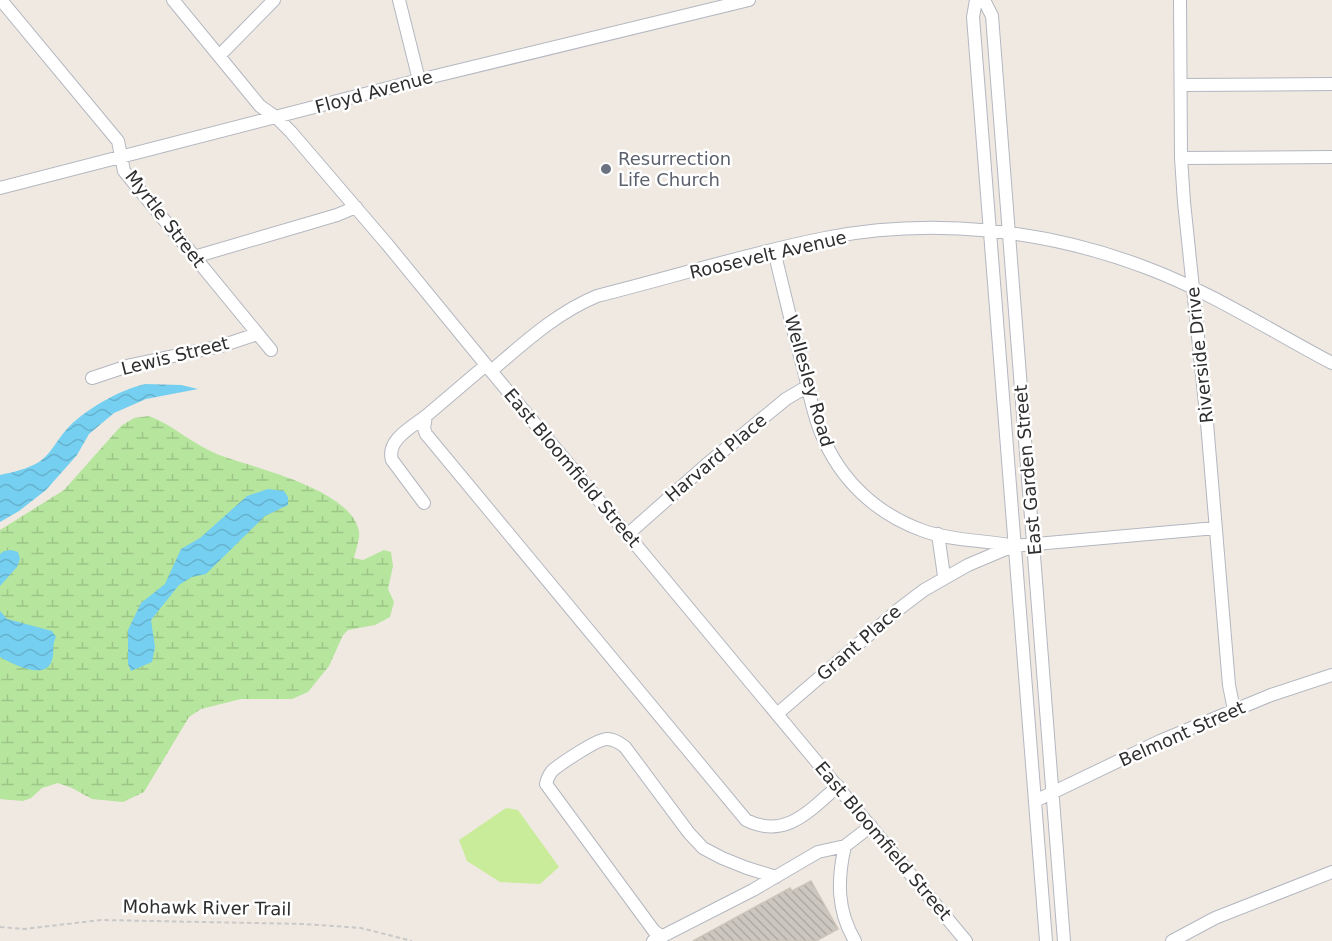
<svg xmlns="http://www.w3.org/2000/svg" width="1332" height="941" viewBox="0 0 1332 941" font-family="'DejaVu Sans',sans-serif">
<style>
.wetland{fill:url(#wetland-marsh)}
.pitch{fill:#c9ec9a}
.water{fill:url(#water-waves)}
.building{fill:url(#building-back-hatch);stroke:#cbc5ba;stroke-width:1.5}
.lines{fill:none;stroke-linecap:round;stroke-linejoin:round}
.minor-casing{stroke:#b4b7c1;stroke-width:14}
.path{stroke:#c9c9c9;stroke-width:2;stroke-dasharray:4.5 3;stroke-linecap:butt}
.minor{stroke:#fff;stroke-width:12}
.worship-dot{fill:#6b7280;stroke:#fff;stroke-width:2}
.labels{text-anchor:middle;stroke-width:5;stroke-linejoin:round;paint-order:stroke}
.street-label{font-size:18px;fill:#2e2e2e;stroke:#fff}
.worship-label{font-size:18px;fill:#5b616d;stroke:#fff;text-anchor:start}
</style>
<defs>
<pattern id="wetland-marsh" width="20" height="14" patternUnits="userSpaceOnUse" patternTransform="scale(1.5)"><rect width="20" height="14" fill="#b6e59e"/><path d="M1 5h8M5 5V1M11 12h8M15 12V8" fill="none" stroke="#9dc588"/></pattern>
<pattern id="water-waves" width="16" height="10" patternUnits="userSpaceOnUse" patternTransform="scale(1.5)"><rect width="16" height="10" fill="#75cff0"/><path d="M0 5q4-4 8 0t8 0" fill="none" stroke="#66b2ce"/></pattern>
<pattern id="building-back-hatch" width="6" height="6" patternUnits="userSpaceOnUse" patternTransform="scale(1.5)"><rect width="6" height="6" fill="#cbc7bf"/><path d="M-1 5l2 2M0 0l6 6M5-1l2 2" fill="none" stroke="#afaba4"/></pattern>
</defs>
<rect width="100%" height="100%" fill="#efe9e1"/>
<path class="wetland" d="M 149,416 C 173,425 192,444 217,454 C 252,468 350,488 359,531 C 360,539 356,549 354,558 L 363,560 L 384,550 L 391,552 L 393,566 L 388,589 L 394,602 L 390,617 L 375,625 L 348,630 L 343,635 L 329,666 L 308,692 L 292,699 L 241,699 L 201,709 L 189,717 L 144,792 L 123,802 L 92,799 L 72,788 L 58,783 L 42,788 L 31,798 L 23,801 L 0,799 L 0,530 L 64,490 L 121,426 L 134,418 Z"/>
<path class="pitch" d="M 506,808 L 518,810 L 559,867 L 540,884 L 500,882 L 467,861 L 459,840 Z"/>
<path class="water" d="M 145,384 L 181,385 L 198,389 L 146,399 L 114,413 L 89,434 L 77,455 L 46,490 L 19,511 L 0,522 L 0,475 C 14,472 27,469 39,462 C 52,453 56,441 66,430 C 82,411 121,389 145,384 Z
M 268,489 L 284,491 L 288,497 L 288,505 L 265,516 L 206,574 L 192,577 L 179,585 L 151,620 L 155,647 L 152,662 L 131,671 L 128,664 L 128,630 L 141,603 L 165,584 L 181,549 L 200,538 L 247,496 Z
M 11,550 L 18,552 L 20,559 L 17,567 L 0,586 L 0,554 L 4,551 Z
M 0,611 L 7,619 L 52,631 L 56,637 C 51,646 55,652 52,660 C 46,682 11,663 0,657 Z"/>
<path class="building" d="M 811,881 L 838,929 L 816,941 L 693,941 L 790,888 L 792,891 Z"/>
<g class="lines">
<defs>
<path id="minor" d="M 1,0 L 118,141 L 124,171 L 271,350
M 173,0 L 260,106 L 277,118 L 291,132 L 387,244 L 491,371 L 966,941
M 399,0 L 419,80
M 976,0 L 973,17 L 1046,941
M 984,0 L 992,16 L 1064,941
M 1180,0 L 1181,158 L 1184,202 L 1207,423 L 1229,685 L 1234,710
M 220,55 L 274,0
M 1181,85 L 1332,84
M 1181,158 L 1332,157
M 0,188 L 419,80 L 749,0
M 774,251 C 784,291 793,331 804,371 C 809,391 813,414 821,433 C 840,480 876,514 924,531 C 952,541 985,540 1014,546 L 1216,528
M 194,257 L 337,215 L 356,207
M 486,365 L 426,416 L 424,428 L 426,434 L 746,820 C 786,840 810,810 838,786
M 491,371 C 524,343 556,313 597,296 C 673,277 749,253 825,238 C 932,217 1045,229 1147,268 C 1211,292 1271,331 1332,363
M 92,378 L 131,365 L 221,346 L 257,334
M 424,503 L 392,460 C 386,440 412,427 426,416
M 938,534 L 944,576
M 627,535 L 706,465 L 786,399 L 808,386
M 777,714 L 899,609 L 924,590 L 968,565 L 1013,546
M 1035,801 L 1160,741 L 1271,695 L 1332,675
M 845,846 C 837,880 837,911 855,941
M 661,936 L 654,931 L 546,784 C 547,779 549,775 552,771 C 560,764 597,739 607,739 C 614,739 620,743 625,747 L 689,833 L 703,848 L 722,858 L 747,868 L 776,877
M 653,941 L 753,890 L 818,852 L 845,846 L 871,826
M 1172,941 L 1215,918 L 1332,872"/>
</defs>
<use href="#minor" class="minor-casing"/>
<path class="path" d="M 0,927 L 24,929 L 101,920 L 304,924 L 361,928 L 412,941"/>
<use href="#minor" class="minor"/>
</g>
<circle class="worship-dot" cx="606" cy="169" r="6"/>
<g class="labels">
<g class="street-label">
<text transform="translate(374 92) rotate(-15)" y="6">Floyd Avenue</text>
<text transform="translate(165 219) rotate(52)" y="6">Myrtle Street</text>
<text transform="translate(768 255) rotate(-13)" y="6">Roosevelt Avenue</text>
<text transform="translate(1200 355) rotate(-96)" y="6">Riverside Drive</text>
<text transform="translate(175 356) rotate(-14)" y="6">Lewis Street</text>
<text transform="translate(809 381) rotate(74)" y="6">Wellesley Road</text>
<text transform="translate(716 458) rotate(-40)" y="6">Harvard Place</text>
<text transform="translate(572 468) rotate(50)" y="6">East Bloomfield Street</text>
<text transform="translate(1028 470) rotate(-95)" y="6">East Garden Street</text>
<text transform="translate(859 643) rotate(-41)" y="6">Grant Place</text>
<text transform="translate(1182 734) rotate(-24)" y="6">Belmont Street</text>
<text transform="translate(883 841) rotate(50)" y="6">East Bloomfield Street</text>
<text transform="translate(207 908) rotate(1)" y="6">Mohawk River Trail</text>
</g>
<g class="worship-label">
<text x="618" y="165">Resurrection<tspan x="618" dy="21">Life Church</tspan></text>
</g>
</g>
</svg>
